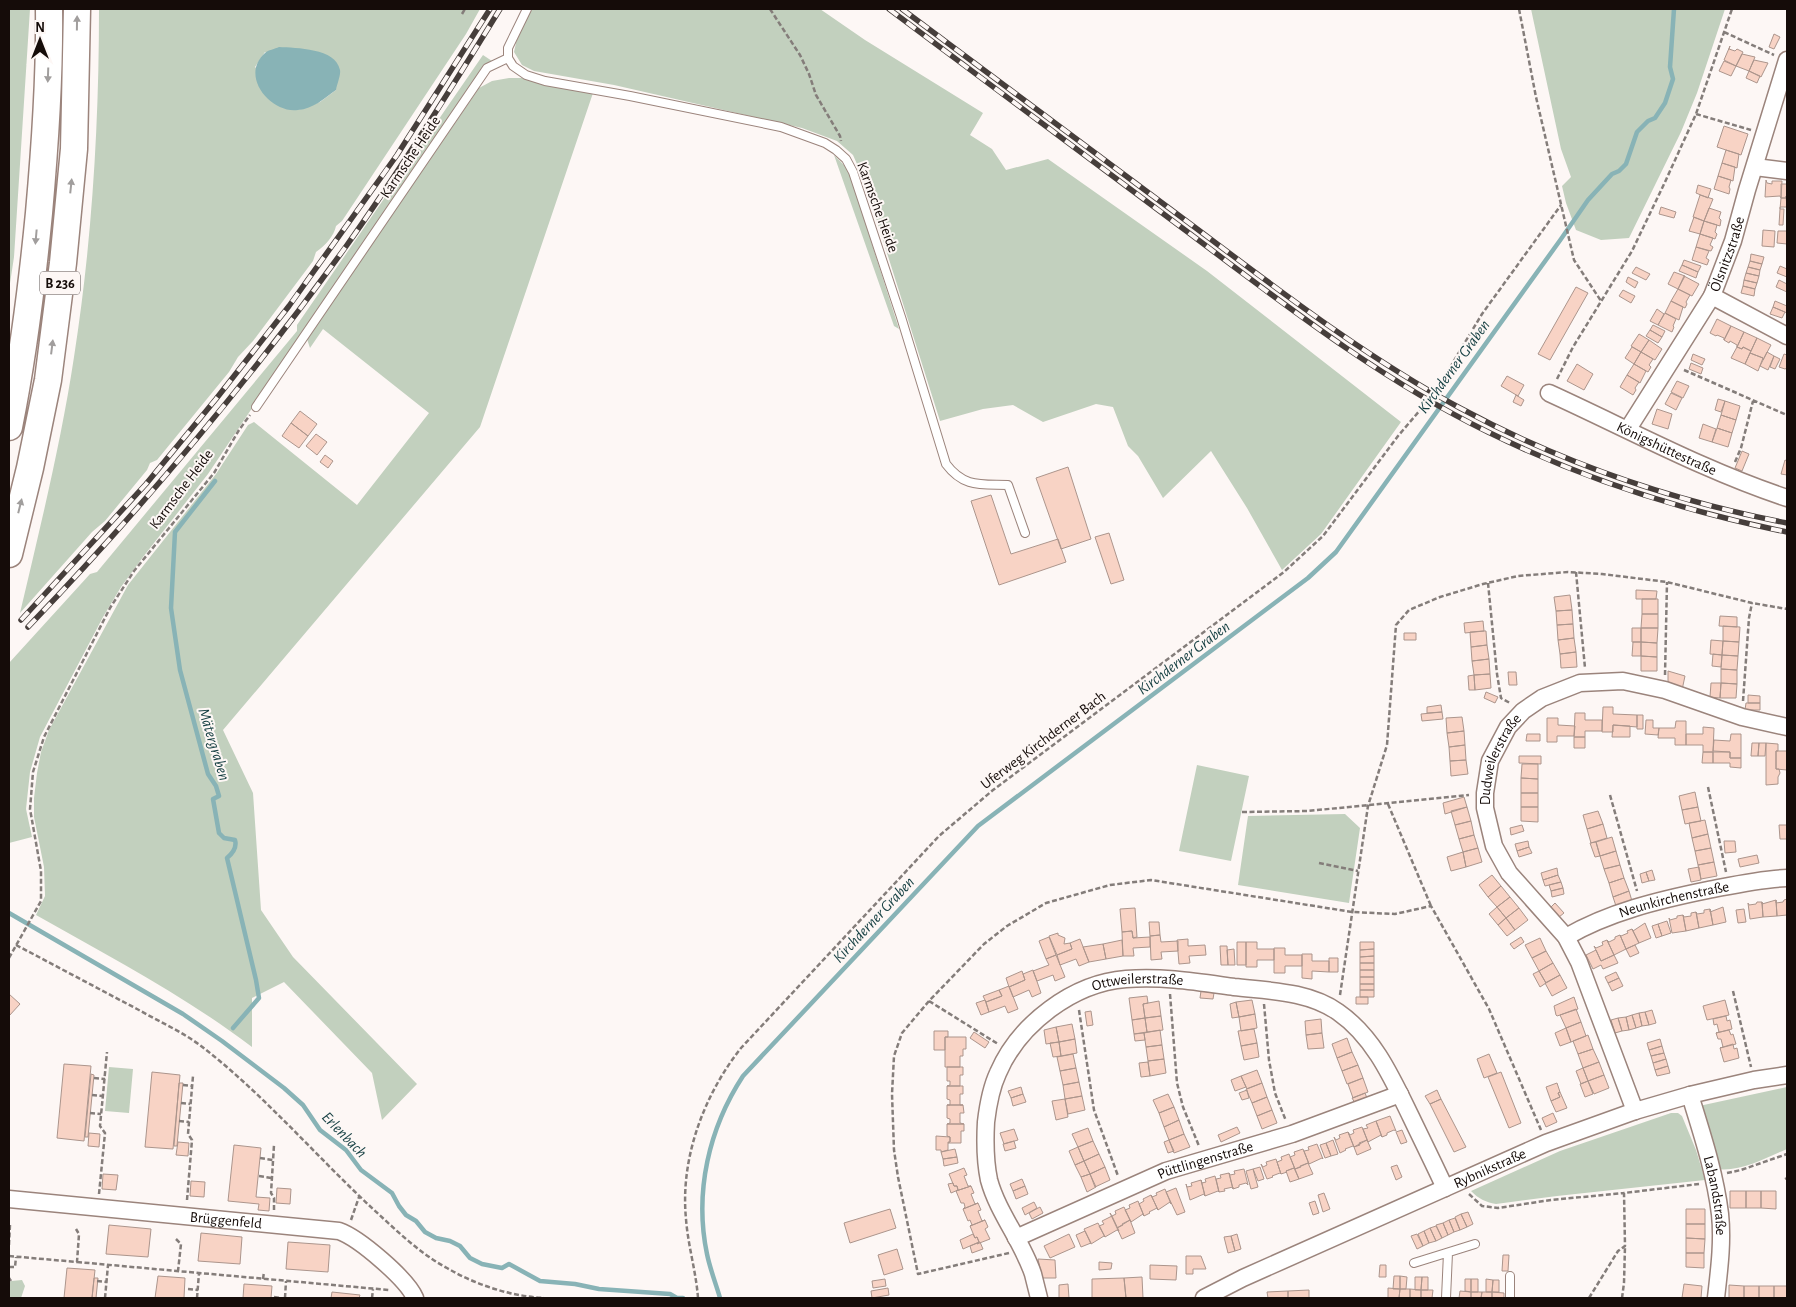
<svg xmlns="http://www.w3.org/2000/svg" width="1796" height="1307" viewBox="0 0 1796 1307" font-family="'Alegreya Sans',sans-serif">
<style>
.green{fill:#c2d0be;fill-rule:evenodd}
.water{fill:#88b3b6}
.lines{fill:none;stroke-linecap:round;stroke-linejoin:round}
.stream{stroke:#88b3b6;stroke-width:4.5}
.building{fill:#f8d3c5;stroke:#ac958c}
.service-casing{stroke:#9b847c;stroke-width:10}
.minor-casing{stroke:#9b847c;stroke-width:19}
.trunk-casing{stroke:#9b847c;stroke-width:29}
.path{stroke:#847d7a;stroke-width:2.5;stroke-dasharray:5 2.5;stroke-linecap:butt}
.service{stroke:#fff;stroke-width:8}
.minor{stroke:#fff;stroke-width:16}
.trunk{stroke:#fff;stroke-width:26}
.rail-casing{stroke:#463e3b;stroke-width:5.5}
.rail{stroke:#fdf7f5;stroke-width:4;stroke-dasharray:11;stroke-linecap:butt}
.oneway{fill:#a19e9d}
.labels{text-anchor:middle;stroke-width:4;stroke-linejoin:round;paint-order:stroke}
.shield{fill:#fdf7f5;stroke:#5b5250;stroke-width:1}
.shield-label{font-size:14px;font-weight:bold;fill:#150c09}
.street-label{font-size:15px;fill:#150c09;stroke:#fdf7f5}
.water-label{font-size:16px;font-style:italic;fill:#143e41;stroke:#fdf7f5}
</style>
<rect width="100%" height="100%" fill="#fdf7f5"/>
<path class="green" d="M 9,9 L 30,9 L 14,257 L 9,290 Z
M 99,9 L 480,9 L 466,34 L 342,221 L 336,226 C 334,236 325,246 316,252 L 313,261 L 253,341 L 238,357 L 229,372 L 157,460 L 150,463 L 147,470 L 105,521 L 92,532 L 20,613 C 40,528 61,443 74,357 C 92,242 99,125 99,9 ZM 265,52 L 336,90 L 320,102 L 298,110 L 255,67 Z
M 532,9 L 820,9 L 865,40 L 983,113 L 970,135 L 992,149 L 1006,170 L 1048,159 L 1207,271 L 1401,422 L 1321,534 L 1282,570 L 1247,508 L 1211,451 L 1163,498 L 1138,456 L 1128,446 L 1113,407 L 1096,404 L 1043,422 L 1013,405 L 983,409 L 940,421 L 864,180 L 853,155 L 837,141 L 802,128 L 614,85 L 534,71 L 522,65 L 514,52 L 518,34 Z
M 1531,9 L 1725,9 L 1697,93 L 1681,132 L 1629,238 L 1601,240 L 1576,230 L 1566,203 L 1562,186 L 1571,177 L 1561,149 Z
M 483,55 L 492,61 L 481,72 L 340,277 L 208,474 L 143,557 L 121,587 L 103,617 L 40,737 L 30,772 L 26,809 L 32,837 L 9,843 L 9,663 L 90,574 L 97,572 L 297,331 L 297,325 Z
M 509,78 L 522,78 L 593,93 L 480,427 L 223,730 L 253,793 L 261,910 L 293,957 L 417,1084 L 382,1120 L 372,1073 L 284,982 L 252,998 L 252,1047 C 185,996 110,957 36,915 L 45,896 L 44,867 L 34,817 L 34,798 L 37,773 L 41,752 L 49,730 L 128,585 L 216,474 L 248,425 L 254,422 L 357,505 L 429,413 L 323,329 L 310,348 L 307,339 L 479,88 L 492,81 Z
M 834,155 L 845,166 L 850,175 L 899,329 L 894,326 Z
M 1197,765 L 1249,776 L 1231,861 L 1179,851 Z
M 1345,814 L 1360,828 L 1349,903 L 1238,885 L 1248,816 Z
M 109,1067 L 133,1069 L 129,1113 L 105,1111 Z
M 1787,1087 L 1787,1149 C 1765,1158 1741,1172 1717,1169 L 1699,1106 Z
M 1671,1113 L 1678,1113 L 1682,1116 L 1696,1150 L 1705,1180 L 1557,1196 L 1496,1204 C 1485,1202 1479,1199 1471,1191 L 1560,1151 Z
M 22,1280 L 25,1286 L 21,1298 L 9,1298 L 9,1283 L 11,1281 Z"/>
<path class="water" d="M 279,47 C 296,48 336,48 340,70 C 341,75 337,84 336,90 C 325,98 313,109 298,110 C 271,114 239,76 265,53 C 268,50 275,49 279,47 Z"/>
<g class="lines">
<path class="stream" d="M 215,481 L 175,532 L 171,608 L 180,670 L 208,774 L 216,786 L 219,796 L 213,799 L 219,833 L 224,838 L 235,840 C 237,847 233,853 227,858 L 256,980 L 259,998 L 233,1028
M 9,913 L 183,1014 L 222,1041 L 284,1088 L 303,1105 L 320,1130 L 346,1150 L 361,1170 L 392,1193 L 399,1206 L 406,1215 L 416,1221 L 425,1232 L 436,1238 L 450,1241 L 460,1246 L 470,1258 L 482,1264 L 502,1268 L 509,1264 L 540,1281 L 575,1284 L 599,1289 L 670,1294 L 677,1298 L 683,1298
M 720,1298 C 716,1284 710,1269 707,1254 C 694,1192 709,1128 743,1076 L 978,826 L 1308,578 L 1336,552 L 1561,239 L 1588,200 L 1612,174 L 1619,171 L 1626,164 L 1637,132 L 1648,121 L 1655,118 L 1665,103 L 1673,79 L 1670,67 L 1674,9"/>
</g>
<path class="building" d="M 1774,34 L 1780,37 L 1774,49 L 1769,47 Z
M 1730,46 L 1729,49 L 1735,51 L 1737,49 L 1743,52 L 1736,66 L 1724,60 Z
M 1742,54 L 1755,57 L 1749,71 L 1736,66 Z
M 1754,60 L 1768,63 L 1761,77 L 1749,71 Z
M 1724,61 L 1736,66 L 1731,76 L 1719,71 Z
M 1749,71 L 1760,76 L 1757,83 L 1746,78 Z
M 1724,126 L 1748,134 L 1741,155 L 1717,147 Z
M 1726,150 L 1739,154 L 1737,168 L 1722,163 Z
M 1722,163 L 1735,167 L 1733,181 L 1718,176 Z
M 1718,176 L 1731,180 L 1729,187 L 1730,189 L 1729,194 L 1714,189 Z
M 1766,180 L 1767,183 L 1772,184 L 1772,181 L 1782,181 L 1781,198 L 1780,196 L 1765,197 Z
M 1787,182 L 1787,196 L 1786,198 L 1781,198 L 1781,184 L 1787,184 Z
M 1698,185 L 1711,189 L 1708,198 L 1696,193 Z
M 1700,195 L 1713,199 L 1704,221 L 1693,217 Z
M 1786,196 L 1787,207 L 1780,207 L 1780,209 L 1781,198 L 1786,198 Z
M 1661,207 L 1676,212 L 1674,218 L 1659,214 Z
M 1709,208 L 1721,212 L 1719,218 L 1721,220 L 1720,226 L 1704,221 Z
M 1780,209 L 1784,209 L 1783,225 L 1779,225 Z
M 1694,217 L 1704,221 L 1700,234 L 1689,231 Z
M 1704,221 L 1717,225 L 1715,232 L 1717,234 L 1715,239 L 1700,234 Z
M 1763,230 L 1775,231 L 1774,247 L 1762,246 Z
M 1778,231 L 1787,231 L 1787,244 L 1777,243 Z
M 1700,234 L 1713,238 L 1710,245 L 1713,247 L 1711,251 L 1696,247 Z
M 1696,247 L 1709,251 L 1706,258 L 1709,260 L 1707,265 L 1692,260 Z
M 1751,254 L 1764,257 L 1762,264 L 1750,261 Z
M 1684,260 L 1701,266 L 1698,272 L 1682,265 Z
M 1750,261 L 1762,264 L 1760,270 L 1748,267 Z
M 1682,265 L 1698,272 L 1696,278 L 1679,271 Z
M 1780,266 L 1787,269 L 1787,277 L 1777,273 Z
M 1636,267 L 1650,274 L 1646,280 L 1632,273 Z
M 1748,267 L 1760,270 L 1759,276 L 1746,273 Z
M 1674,272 L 1685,276 L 1678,289 L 1668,284 Z
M 1746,273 L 1759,276 L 1757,283 L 1744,280 Z
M 1684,276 L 1699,284 L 1692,296 L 1678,289 Z
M 1628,277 L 1638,282 L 1635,288 L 1626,282 Z
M 1744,280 L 1757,283 L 1755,289 L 1743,286 Z
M 1779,280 L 1787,284 L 1787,292 L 1776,287 Z
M 1743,286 L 1755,289 L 1754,296 L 1741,293 Z
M 1576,287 L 1588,293 L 1550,360 L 1538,354 Z
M 1678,289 L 1690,295 L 1686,302 L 1687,304 L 1685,308 L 1671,301 Z
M 1623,290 L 1635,296 L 1631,303 L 1619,296 Z
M 1671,301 L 1683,307 L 1679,320 L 1665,313 Z
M 1775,301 L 1787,306 L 1787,313 L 1773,307 Z
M 1773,307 L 1785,312 L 1782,318 L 1770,314 Z
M 1657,309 L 1664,314 L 1658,325 L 1650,321 Z
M 1665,313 L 1676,319 L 1673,326 L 1674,327 L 1672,332 L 1658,325 Z
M 1717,319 L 1731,326 L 1724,340 L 1724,338 L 1717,335 L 1716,336 L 1710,333 Z
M 1653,325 L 1665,331 L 1662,337 L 1650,330 Z
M 1731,326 L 1744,332 L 1737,347 L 1737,345 L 1730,341 L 1729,343 L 1724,340 Z
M 1650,330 L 1662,337 L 1658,343 L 1646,336 Z
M 1744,332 L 1757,338 L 1751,351 L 1743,347 L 1742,349 L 1737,347 Z
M 1639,334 L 1649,340 L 1641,352 L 1631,346 Z
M 1757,338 L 1771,345 L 1763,360 L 1763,358 L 1750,353 Z
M 1649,340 L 1662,349 L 1655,360 L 1641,352 Z
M 1632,347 L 1641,352 L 1634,364 L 1625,358 Z
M 1737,347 L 1742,349 L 1743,347 L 1751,351 L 1745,364 L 1731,358 Z
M 1641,352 L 1653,359 L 1649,365 L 1651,367 L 1648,372 L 1634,364 Z
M 1767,352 L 1774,356 L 1768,370 L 1760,366 Z
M 1750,353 L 1763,358 L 1758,371 L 1745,364 Z
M 1693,354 L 1705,359 L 1702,365 L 1691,360 Z
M 1784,354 L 1787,355 L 1787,368 L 1785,369 L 1779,367 Z
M 1774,356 L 1780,359 L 1775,369 L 1770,367 Z
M 1691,363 L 1703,368 L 1701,374 L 1689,369 Z
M 1577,364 L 1593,374 L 1584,390 L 1567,381 Z
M 1634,364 L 1646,371 L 1640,383 L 1627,375 Z
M 1627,375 L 1639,382 L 1635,388 L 1636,390 L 1633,395 L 1620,387 Z
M 1507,376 L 1524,385 L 1518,396 L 1501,386 Z
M 1677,381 L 1689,386 L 1683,398 L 1671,392 Z
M 1671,393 L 1682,398 L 1676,410 L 1665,404 Z
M 1516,395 L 1524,400 L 1521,406 L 1513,402 Z
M 1718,399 L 1725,401 L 1721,412 L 1715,410 Z
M 1725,401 L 1740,406 L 1736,420 L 1721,415 Z
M 1657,409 L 1672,414 L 1668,429 L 1652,424 Z
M 300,411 L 317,424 L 308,436 L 291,423 Z
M 1721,415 L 1736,420 L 1732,433 L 1717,428 Z
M 291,423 L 308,436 L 299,448 L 282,436 Z
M 1703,424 L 1716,429 L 1712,442 L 1699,438 Z
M 1717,428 L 1732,433 L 1728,447 L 1712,442 Z
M 316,434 L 327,442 L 317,455 L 306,446 Z
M 1742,451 L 1749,454 L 1742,471 L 1735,468 Z
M 325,455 L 333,461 L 328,468 L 320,462 Z
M 1785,460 L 1787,461 L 1787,475 L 1781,474 Z
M 1068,467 L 1091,539 L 1061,549 L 1036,478 Z
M 991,495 L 1011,554 L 1058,539 L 1066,562 L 999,585 L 971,501 Z
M 1109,533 L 1124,580 L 1111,584 L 1095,537 Z
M 1636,590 L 1657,591 L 1656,599 L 1636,599 Z
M 1570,595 L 1572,610 L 1556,611 L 1554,597 Z
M 1642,599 L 1658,599 L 1658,614 L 1642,614 Z
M 1572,610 L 1573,624 L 1557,625 L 1556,611 Z
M 1642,614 L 1658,614 L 1658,628 L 1641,628 Z
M 1720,616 L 1737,617 L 1737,627 L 1719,626 Z
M 1483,621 L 1484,631 L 1465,633 L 1464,623 Z
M 1573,624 L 1574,638 L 1558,640 L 1557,625 Z
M 1723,626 L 1740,627 L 1739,642 L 1723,641 Z
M 1632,628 L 1641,628 L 1641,642 L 1632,642 Z
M 1641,628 L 1658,628 L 1657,643 L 1641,642 Z
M 1484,631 L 1486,631 L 1487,645 L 1471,647 L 1470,632 Z
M 1404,633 L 1416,633 L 1416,640 L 1404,640 Z
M 1574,638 L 1576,652 L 1560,654 L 1558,640 Z
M 1711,640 L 1723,641 L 1722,655 L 1710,654 Z
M 1723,641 L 1739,642 L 1738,656 L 1722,655 Z
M 1633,642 L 1641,642 L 1641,656 L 1632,656 Z
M 1641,642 L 1657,643 L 1657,657 L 1641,656 Z
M 1487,645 L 1489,659 L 1472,661 L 1471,647 Z
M 1576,652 L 1577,667 L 1561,668 L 1560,654 Z
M 1713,654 L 1722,655 L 1721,667 L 1712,666 Z
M 1722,655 L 1738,656 L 1737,670 L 1721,669 Z
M 1641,656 L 1657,657 L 1657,671 L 1641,671 Z
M 1489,659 L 1490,674 L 1474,675 L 1472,661 Z
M 1721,669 L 1737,670 L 1737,684 L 1721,683 Z
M 1668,671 L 1685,676 L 1682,690 L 1668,685 Z
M 1508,672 L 1516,672 L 1517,685 L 1509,685 Z
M 1490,674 L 1491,688 L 1475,690 L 1474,675 Z
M 1474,675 L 1475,690 L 1469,690 L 1468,676 Z
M 1711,683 L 1721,683 L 1720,698 L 1710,697 Z
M 1721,683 L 1737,684 L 1736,698 L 1720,698 Z
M 1486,692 L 1498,697 L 1495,703 L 1484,698 Z
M 1748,695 L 1760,696 L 1760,703 L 1748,703 Z
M 1746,703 L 1760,703 L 1760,710 L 1745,710 Z
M 1441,705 L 1442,712 L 1427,713 L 1427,707 Z
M 1603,707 L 1613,707 L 1613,714 L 1637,715 L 1637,727 L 1613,725 L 1613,732 L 1602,732 Z
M 1442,712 L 1443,719 L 1422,721 L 1421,714 Z
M 1575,713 L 1585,713 L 1585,720 L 1602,720 L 1602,731 L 1585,731 L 1585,737 L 1574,737 Z
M 1637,715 L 1643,715 L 1643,729 L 1637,729 Z
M 1462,717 L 1464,731 L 1447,733 L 1446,718 Z
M 1547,718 L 1558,718 L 1558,725 L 1575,726 L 1574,736 L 1557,736 L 1557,742 L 1547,742 Z
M 1646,720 L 1653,720 L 1653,728 L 1659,728 L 1658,735 L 1645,734 Z
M 1676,721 L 1686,721 L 1686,745 L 1675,745 L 1675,738 L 1658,738 L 1659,728 L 1675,728 Z
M 1613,725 L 1630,726 L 1630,737 L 1612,737 Z
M 1703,727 L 1714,728 L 1713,752 L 1703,752 L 1703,745 L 1686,745 L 1686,734 L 1703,734 Z
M 1464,731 L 1465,745 L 1449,747 L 1447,733 Z
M 1527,734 L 1540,734 L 1540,741 L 1526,741 Z
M 1731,734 L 1741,734 L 1741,758 L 1730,758 L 1730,752 L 1713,751 L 1714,740 L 1730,741 Z
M 1574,737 L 1585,737 L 1585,748 L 1574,748 Z
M 1752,743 L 1759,743 L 1758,756 L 1751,756 Z
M 1759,743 L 1766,743 L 1765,756 L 1758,756 Z
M 1766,743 L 1778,744 L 1778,751 L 1776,751 L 1776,769 L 1779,769 L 1780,773 L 1778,777 L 1778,784 L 1766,785 Z
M 1465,745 L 1466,760 L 1450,761 L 1449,747 Z
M 1776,751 L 1787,751 L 1787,770 L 1776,769 Z
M 1703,752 L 1713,752 L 1713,763 L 1702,763 Z
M 1713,752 L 1730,752 L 1730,758 L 1741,758 L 1741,768 L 1730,767 L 1730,763 L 1713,763 Z
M 1519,756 L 1541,756 L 1541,764 L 1519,763 Z
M 1466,760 L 1468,774 L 1451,776 L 1450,761 Z
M 1522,764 L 1538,764 L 1538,779 L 1521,778 Z
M 1521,778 L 1538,779 L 1538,793 L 1521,793 Z
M 1695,792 L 1698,807 L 1682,810 L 1679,796 Z
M 1521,793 L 1538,793 L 1538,807 L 1521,807 Z
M 1464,797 L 1467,807 L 1445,814 L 1443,803 Z
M 1467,807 L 1471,821 L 1455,825 L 1451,811 Z
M 1521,807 L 1538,807 L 1538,822 L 1521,821 Z
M 1698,807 L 1701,821 L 1685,824 L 1682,810 Z
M 1598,811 L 1603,824 L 1587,829 L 1583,815 Z
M 1705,820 L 1708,834 L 1692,838 L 1689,823 Z
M 1471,821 L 1474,835 L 1459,839 L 1455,825 Z
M 1603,824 L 1607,838 L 1591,843 L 1587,829 Z
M 1522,825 L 1524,831 L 1511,835 L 1510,828 Z
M 1779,825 L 1787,825 L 1787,839 L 1780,839 Z
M 1708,834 L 1711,848 L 1695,851 L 1692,838 Z
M 1474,835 L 1478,848 L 1463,852 L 1459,839 Z
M 1612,837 L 1616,851 L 1600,856 L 1596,842 Z
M 1528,841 L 1529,847 L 1517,851 L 1515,844 Z
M 1724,841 L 1735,841 L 1736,852 L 1725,853 Z
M 1596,842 L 1600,856 L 1595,857 L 1590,843 Z
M 1529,847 L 1532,853 L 1519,857 L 1517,851 Z
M 1478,848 L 1482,862 L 1466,867 L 1463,852 Z
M 1711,848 L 1714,862 L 1698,865 L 1695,851 Z
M 1616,851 L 1620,865 L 1604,869 L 1600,856 Z
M 1463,852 L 1466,867 L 1451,871 L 1447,857 Z
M 1757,855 L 1759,863 L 1740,867 L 1738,859 Z
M 1714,862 L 1717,876 L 1701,879 L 1698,865 Z
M 1620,865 L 1624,878 L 1609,883 L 1604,869 Z
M 1699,867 L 1701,880 L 1691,882 L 1688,869 Z
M 1557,868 L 1558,875 L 1543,880 L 1541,873 Z
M 1652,870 L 1655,880 L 1649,881 L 1646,872 Z
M 1646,872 L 1649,881 L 1642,883 L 1640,874 Z
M 1492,875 L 1501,886 L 1488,897 L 1479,885 Z
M 1558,875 L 1561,882 L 1545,886 L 1543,880 Z
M 1624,878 L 1629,891 L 1613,897 L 1609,883 Z
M 1561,882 L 1563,888 L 1551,891 L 1549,885 Z
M 1501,886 L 1510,897 L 1497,907 L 1488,897 Z
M 1563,888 L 1564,894 L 1552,897 L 1551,891 Z
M 1629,891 L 1632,901 L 1616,906 L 1613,897 Z
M 1510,897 L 1519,908 L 1506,918 L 1497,907 Z
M 1787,899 L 1787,915 L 1777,916 L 1776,900 L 1776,903 L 1783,902 L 1784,900 Z
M 1776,900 L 1777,916 L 1763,917 L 1762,902 L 1762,904 Z
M 1757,902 L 1762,902 L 1763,917 L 1750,919 L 1748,903 L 1749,905 L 1756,904 Z
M 1555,903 L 1564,913 L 1559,917 L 1550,908 Z
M 1497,907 L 1506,918 L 1498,925 L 1489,914 Z
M 1723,907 L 1726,922 L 1713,925 L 1710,909 L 1710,912 Z
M 1135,908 L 1137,937 L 1133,938 L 1132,931 L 1122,932 L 1120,909 Z
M 1519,908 L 1528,920 L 1515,930 L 1506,918 Z
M 1710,909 L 1713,925 L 1699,928 L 1696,912 L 1697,914 L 1704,913 L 1704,910 Z
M 1744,909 L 1746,922 L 1738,923 L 1736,910 Z
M 1696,912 L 1699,928 L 1686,931 L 1683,915 L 1684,917 L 1691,916 L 1691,913 Z
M 1683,915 L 1686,931 L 1672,933 L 1669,918 L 1670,920 L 1677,918 L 1677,916 Z
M 1506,918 L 1515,930 L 1507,936 L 1498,925 Z
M 1667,921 L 1671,933 L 1662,936 L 1658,924 Z
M 1149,922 L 1159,922 L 1160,935 L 1150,936 Z
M 1645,923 L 1651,938 L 1639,943 L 1632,929 L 1633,931 Z
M 1658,924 L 1662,936 L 1656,938 L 1652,926 Z
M 1632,929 L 1639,943 L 1626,949 L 1620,935 L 1621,936 L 1628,933 L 1627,931 Z
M 1132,931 L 1133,938 L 1150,937 L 1150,947 L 1133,948 L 1134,956 L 1123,956 L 1122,932 Z
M 1058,933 L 1058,935 L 1065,938 L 1064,944 L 1070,943 L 1072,949 L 1057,955 L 1049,936 Z
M 1160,935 L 1161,942 L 1178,941 L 1178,951 L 1161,952 L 1162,959 L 1151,960 L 1150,936 Z
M 1620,935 L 1626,949 L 1614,955 L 1607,940 L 1609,942 L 1615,939 L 1615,937 Z
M 1049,937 L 1056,955 L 1046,959 L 1039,941 Z
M 1521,937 L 1524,942 L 1514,949 L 1510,944 Z
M 1540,938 L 1546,951 L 1532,958 L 1525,945 Z
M 1080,939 L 1089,962 L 1079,966 L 1076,959 L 1060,965 L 1057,955 L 1072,949 L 1070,943 Z
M 1188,939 L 1188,946 L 1205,945 L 1206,955 L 1189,956 L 1190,963 L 1179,964 L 1177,940 Z
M 1122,940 L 1123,956 L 1106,959 L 1103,944 Z
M 1607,940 L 1614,955 L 1601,961 L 1594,946 L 1596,948 L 1603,945 L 1602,942 Z
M 1237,942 L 1246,942 L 1246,965 L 1237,965 Z
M 1246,942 L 1257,942 L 1257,949 L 1274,949 L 1274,960 L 1257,960 L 1257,967 L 1246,967 Z
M 1360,942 L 1374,942 L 1374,949 L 1360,950 Z
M 1103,944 L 1106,959 L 1089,962 L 1083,947 Z
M 1635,945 L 1639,953 L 1630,957 L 1626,949 Z
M 1220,946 L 1227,946 L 1228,965 L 1221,965 Z
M 1274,948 L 1285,948 L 1285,955 L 1302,955 L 1302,966 L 1285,966 L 1285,973 L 1274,973 Z
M 1234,949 L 1235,965 L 1228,965 L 1227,950 Z
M 1374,949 L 1374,956 L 1360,957 L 1360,950 Z
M 1596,950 L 1601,961 L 1614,955 L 1618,963 L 1603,969 L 1601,965 L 1593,969 L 1586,955 Z
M 1546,951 L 1553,963 L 1539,971 L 1532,958 Z
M 1302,954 L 1312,954 L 1312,961 L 1329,961 L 1329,972 L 1312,971 L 1312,979 L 1302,978 Z
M 1056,955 L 1065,977 L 1055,981 L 1053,975 L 1037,981 L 1033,971 L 1049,965 L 1046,959 Z
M 1374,956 L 1374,963 L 1360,963 L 1360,957 Z
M 1329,958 L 1338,958 L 1338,972 L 1329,972 Z
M 1360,963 L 1374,963 L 1374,970 L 1360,970 Z
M 1553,963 L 1560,975 L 1546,983 L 1539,971 Z
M 1033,970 L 1041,993 L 1032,997 L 1029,990 L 1013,997 L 1009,987 L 1025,980 L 1023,974 Z
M 1360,970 L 1374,970 L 1374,977 L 1360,977 Z
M 1022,971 L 1025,980 L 1009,987 L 1006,978 Z
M 1539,971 L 1546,983 L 1540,987 L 1533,974 Z
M 1616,972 L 1619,978 L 1608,983 L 1605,977 Z
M 1560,975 L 1567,988 L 1552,996 L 1545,983 Z
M 1360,977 L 1374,977 L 1374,984 L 1360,984 Z
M 1619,978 L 1623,986 L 1612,991 L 1608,983 Z
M 1360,984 L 1374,984 L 1374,990 L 1360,990 Z
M 1009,986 L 1018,1009 L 1008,1013 L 1005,1006 L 989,1012 L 986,1002 L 1002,996 L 999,990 Z
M 999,990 L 1002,996 L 986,1002 L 983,996 Z
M 1360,990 L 1374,990 L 1374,997 L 1360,997 Z
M 1201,991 L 1214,993 L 1213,999 L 1200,998 Z
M 9,994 L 20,1004 L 9,1016 Z
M 1147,996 L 1148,1003 L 1143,1004 L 1145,1018 L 1132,1020 L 1129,998 Z
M 1356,997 L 1368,997 L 1368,1004 L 1356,1004 Z
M 1574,997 L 1578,1009 L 1557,1016 L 1556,1015 L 1554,1006 Z
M 985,1000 L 989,1012 L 981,1015 L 976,1003 Z
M 1252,1000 L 1255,1014 L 1239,1017 L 1236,1002 Z
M 1725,1000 L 1729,1015 L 1707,1020 L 1703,1006 Z
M 1159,1001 L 1161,1016 L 1145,1018 L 1143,1004 Z
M 1236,1002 L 1239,1017 L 1232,1018 L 1230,1004 Z
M 1576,1009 L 1581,1022 L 1566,1028 L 1560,1015 Z
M 1652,1010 L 1656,1023 L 1649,1025 L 1645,1012 Z
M 1091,1011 L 1093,1025 L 1087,1026 L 1085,1012 Z
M 1645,1012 L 1649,1025 L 1642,1026 L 1639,1013 Z
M 1639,1013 L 1642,1026 L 1636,1028 L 1632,1015 Z
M 1255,1014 L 1257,1028 L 1241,1031 L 1239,1017 Z
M 1632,1015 L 1636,1028 L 1629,1030 L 1626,1017 Z
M 1161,1016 L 1163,1030 L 1147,1032 L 1145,1018 Z
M 1726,1016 L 1727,1021 L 1730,1020 L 1732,1029 L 1716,1033 L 1719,1032 L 1717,1024 L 1714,1025 L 1713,1019 Z
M 1626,1017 L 1629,1030 L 1622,1031 L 1618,1018 Z
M 1145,1018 L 1147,1032 L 1134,1034 L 1132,1020 Z
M 1618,1018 L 1622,1031 L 1615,1033 L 1611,1020 Z
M 1321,1019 L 1322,1033 L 1306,1035 L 1305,1021 Z
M 1581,1022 L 1586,1036 L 1571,1042 L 1566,1028 Z
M 1072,1024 L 1075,1039 L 1059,1042 L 1056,1027 Z
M 1056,1027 L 1059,1042 L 1046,1044 L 1044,1030 Z
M 1566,1028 L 1571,1042 L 1560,1046 L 1555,1033 Z
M 1254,1029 L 1257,1043 L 1241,1046 L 1238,1031 Z
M 1160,1030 L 1162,1045 L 1146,1047 L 1144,1033 Z
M 1729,1030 L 1731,1035 L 1733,1034 L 1736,1044 L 1720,1048 L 1723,1047 L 1721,1039 L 1718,1039 L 1716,1033 Z
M 934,1031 L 948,1031 L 948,1037 L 945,1037 L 945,1050 L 934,1050 Z
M 974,1032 L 989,1042 L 985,1048 L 970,1038 Z
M 1144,1033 L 1145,1040 L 1135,1041 L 1134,1034 Z
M 1322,1033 L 1324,1048 L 1308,1049 L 1306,1035 Z
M 1588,1035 L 1593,1049 L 1578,1054 L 1573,1041 Z
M 945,1037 L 966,1037 L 966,1049 L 963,1049 L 963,1056 L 960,1056 L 960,1067 L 945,1067 Z
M 1347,1038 L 1352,1052 L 1337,1058 L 1332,1044 Z
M 1075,1039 L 1077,1053 L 1061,1056 L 1059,1042 Z
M 1660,1039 L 1662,1046 L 1649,1050 L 1647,1043 Z
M 1059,1042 L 1061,1056 L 1053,1057 L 1050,1043 Z
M 1257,1043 L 1259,1057 L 1244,1060 L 1241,1046 Z
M 1733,1044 L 1734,1049 L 1737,1048 L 1739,1058 L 1724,1062 L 1720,1048 Z
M 1162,1045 L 1164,1059 L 1148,1061 L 1146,1047 Z
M 1662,1046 L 1664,1053 L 1651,1056 L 1649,1050 Z
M 1593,1049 L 1599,1062 L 1583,1068 L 1578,1054 Z
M 1352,1052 L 1358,1065 L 1342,1071 L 1337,1058 Z
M 1664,1053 L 1666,1059 L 1653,1063 L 1651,1056 Z
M 1073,1054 L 1076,1068 L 1060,1071 L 1057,1057 Z
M 1489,1054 L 1497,1073 L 1484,1078 L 1477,1059 Z
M 1164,1059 L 1166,1073 L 1150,1076 L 1148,1061 Z
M 1666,1059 L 1668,1066 L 1655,1070 L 1653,1063 Z
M 1148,1062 L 1150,1076 L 1141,1077 L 1139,1063 Z
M 1599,1062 L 1604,1075 L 1588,1081 L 1583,1068 Z
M 64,1064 L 91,1066 L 84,1141 L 57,1138 Z
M 1358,1065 L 1363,1078 L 1347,1084 L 1342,1071 Z
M 1668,1066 L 1670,1073 L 1657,1076 L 1655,1070 Z
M 947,1067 L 963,1067 L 963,1075 L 960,1075 L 960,1086 L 947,1086 L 950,1085 L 950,1081 L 947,1081 Z
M 1076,1068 L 1079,1082 L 1063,1085 L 1060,1071 Z
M 1583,1068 L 1588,1081 L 1581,1084 L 1576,1071 Z
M 1257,1070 L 1262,1083 L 1247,1089 L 1241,1076 Z
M 152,1072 L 180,1075 L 173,1149 L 145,1147 Z
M 1501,1072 L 1521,1123 L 1509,1128 L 1488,1077 Z
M 91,1074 L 94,1075 L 88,1137 L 85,1137 Z
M 1604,1075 L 1609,1088 L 1594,1094 L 1588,1081 Z
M 1241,1076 L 1246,1087 L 1235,1091 L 1231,1080 Z
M 1363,1078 L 1368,1092 L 1353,1098 L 1348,1084 Z
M 1588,1081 L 1593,1094 L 1585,1097 L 1580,1084 Z
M 1079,1082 L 1082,1096 L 1065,1099 L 1063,1085 Z
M 179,1083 L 183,1083 L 177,1146 L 174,1146 Z
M 1262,1083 L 1267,1097 L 1252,1103 L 1246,1089 Z
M 1557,1083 L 1560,1092 L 1558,1093 L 1560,1097 L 1551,1101 L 1546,1087 Z
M 947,1086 L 963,1086 L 963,1094 L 960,1094 L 960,1105 L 963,1105 L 947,1105 L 950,1105 L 950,1100 L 947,1099 Z
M 1021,1087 L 1023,1094 L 1011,1098 L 1008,1091 Z
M 1247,1090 L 1249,1098 L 1242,1100 L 1239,1093 Z
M 1437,1090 L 1441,1099 L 1430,1104 L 1425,1096 Z
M 1560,1092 L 1567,1108 L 1556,1112 L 1551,1101 L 1560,1097 L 1558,1093 Z
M 1365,1093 L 1367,1098 L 1355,1103 L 1352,1098 Z
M 1023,1094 L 1026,1102 L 1013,1106 L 1011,1098 Z
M 1168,1094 L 1174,1107 L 1159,1113 L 1153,1100 Z
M 1082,1096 L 1085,1110 L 1068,1114 L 1065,1099 Z
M 1267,1097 L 1272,1110 L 1257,1116 L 1252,1103 Z
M 1065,1099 L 1068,1117 L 1056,1120 L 1052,1101 Z
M 1441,1099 L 1466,1147 L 1454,1152 L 1430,1104 Z
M 947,1105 L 963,1105 L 964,1113 L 960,1113 L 960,1123 L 964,1124 L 947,1124 L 950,1123 L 950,1119 L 947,1118 Z
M 1174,1107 L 1179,1120 L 1164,1127 L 1159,1113 Z
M 1272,1110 L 1277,1123 L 1262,1129 L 1257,1116 Z
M 1553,1113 L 1557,1122 L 1546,1127 L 1542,1118 Z
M 1390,1116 L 1396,1131 L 1394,1130 L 1387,1133 L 1387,1135 L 1382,1137 L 1376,1121 Z
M 1179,1120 L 1184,1134 L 1169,1140 L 1164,1127 Z
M 1376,1121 L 1382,1137 L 1381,1135 L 1368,1142 L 1363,1129 L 1368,1128 L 1366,1125 Z
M 947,1124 L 964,1124 L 964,1131 L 961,1131 L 961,1143 L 948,1143 L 950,1142 L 950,1137 L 947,1136 Z
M 1237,1127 L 1240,1133 L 1221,1142 L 1218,1135 Z
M 1362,1127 L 1368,1142 L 1367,1140 L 1359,1143 L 1360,1145 L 1354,1147 L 1348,1132 L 1350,1135 L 1354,1133 L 1353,1130 Z
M 1088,1128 L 1093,1141 L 1078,1147 L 1072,1134 Z
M 1014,1129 L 1018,1140 L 1004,1144 L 1000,1133 Z
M 1402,1130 L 1407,1142 L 1401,1144 L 1396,1132 Z
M 1348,1132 L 1354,1147 L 1353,1146 L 1345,1149 L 1346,1150 L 1340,1153 L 1334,1137 L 1336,1140 L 1340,1138 L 1339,1135 Z
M 89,1133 L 100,1134 L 99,1147 L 88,1146 Z
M 1184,1134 L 1190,1147 L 1174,1153 L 1169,1140 Z
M 936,1136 L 950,1137 L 950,1142 L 948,1142 L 948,1150 L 941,1152 L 941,1150 L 936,1150 Z
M 1169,1140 L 1174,1151 L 1168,1153 L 1164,1142 Z
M 1333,1140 L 1338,1154 L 1331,1156 L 1326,1143 Z
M 1367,1140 L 1371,1149 L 1357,1155 L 1354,1147 Z
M 1014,1141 L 1016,1148 L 1005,1151 L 1003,1144 Z
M 1093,1141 L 1099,1154 L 1084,1161 L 1078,1147 Z
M 178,1142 L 189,1143 L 188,1156 L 176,1155 Z
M 1326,1143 L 1331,1156 L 1325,1158 L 1320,1145 Z
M 1317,1144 L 1323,1159 L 1322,1158 L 1309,1164 L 1304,1151 L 1309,1150 L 1308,1147 Z
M 234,1145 L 261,1148 L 256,1197 L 270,1198 L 269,1211 L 258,1210 L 259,1204 L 228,1201 Z
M 1078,1147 L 1084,1161 L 1075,1165 L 1069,1151 Z
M 955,1149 L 957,1157 L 943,1159 L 941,1152 Z
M 1303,1149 L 1309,1164 L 1308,1163 L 1300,1166 L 1301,1167 L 1295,1169 L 1290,1157 L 1295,1155 L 1294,1152 Z
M 1099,1154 L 1105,1167 L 1090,1174 L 1084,1161 Z
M 1289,1154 L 1295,1169 L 1294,1168 L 1286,1171 L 1287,1172 L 1281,1174 L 1277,1162 L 1282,1160 L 1281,1157 Z
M 957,1157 L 958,1163 L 944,1166 L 943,1159 Z
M 1276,1159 L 1281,1174 L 1280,1173 L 1272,1176 L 1273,1177 L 1267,1179 L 1261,1164 L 1263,1167 L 1267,1165 L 1266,1162 Z
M 1084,1161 L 1090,1174 L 1081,1177 L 1075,1165 Z
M 1308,1163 L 1313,1174 L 1299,1179 L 1295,1169 Z
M 1397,1165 L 1402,1177 L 1396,1180 L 1391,1167 Z
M 1105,1167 L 1110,1180 L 1095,1187 L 1090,1174 Z
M 1260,1167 L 1264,1179 L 1258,1181 L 1253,1169 Z
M 964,1168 L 967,1175 L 964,1176 L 968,1186 L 971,1186 L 956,1191 L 958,1190 L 957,1186 L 954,1186 L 949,1174 Z
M 1294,1168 L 1299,1179 L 1290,1182 L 1286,1171 Z
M 1244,1169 L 1248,1185 L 1246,1183 L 1239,1185 L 1239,1187 L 1233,1189 L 1229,1173 L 1230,1175 L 1235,1174 L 1234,1171 Z
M 1253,1169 L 1258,1187 L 1251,1189 L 1246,1171 Z
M 1229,1173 L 1233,1189 L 1233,1187 L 1224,1189 L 1225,1191 L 1219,1192 L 1216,1179 L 1221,1178 L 1220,1175 Z
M 103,1174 L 118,1175 L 116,1190 L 102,1189 Z
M 1090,1174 L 1096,1187 L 1087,1192 L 1081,1177 Z
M 1215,1176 L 1219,1192 L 1218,1191 L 1205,1196 L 1201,1180 L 1202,1183 L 1206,1182 L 1205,1179 Z
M 1022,1179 L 1025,1186 L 1013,1191 L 1010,1184 Z
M 1201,1180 L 1205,1196 L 1204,1194 L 1190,1200 L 1186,1184 L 1187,1187 L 1192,1186 L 1191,1183 Z
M 191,1181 L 205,1182 L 204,1197 L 190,1196 Z
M 953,1183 L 954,1186 L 957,1186 L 958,1190 L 951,1193 L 948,1184 Z
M 971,1186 L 974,1193 L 971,1194 L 975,1204 L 978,1203 L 963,1209 L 965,1207 L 964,1203 L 961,1203 L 956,1191 Z
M 1025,1186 L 1028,1194 L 1016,1199 L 1013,1191 Z
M 277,1188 L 291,1189 L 290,1204 L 276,1203 Z
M 1176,1188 L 1185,1212 L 1177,1215 L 1166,1192 Z
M 1165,1189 L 1171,1204 L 1170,1202 L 1158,1210 L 1151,1195 L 1152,1197 L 1157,1195 L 1156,1193 Z
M 1730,1191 L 1746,1191 L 1746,1208 L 1730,1208 Z
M 1746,1191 L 1761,1191 L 1761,1208 L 1746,1208 Z
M 1761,1191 L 1776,1191 L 1776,1209 L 1761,1208 Z
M 1324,1193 L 1330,1209 L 1323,1212 L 1318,1195 Z
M 1151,1195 L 1158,1210 L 1157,1208 L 1149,1212 L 1150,1213 L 1144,1216 L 1139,1204 L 1144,1201 L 1143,1199 Z
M 1138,1201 L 1144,1216 L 1143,1214 L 1131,1222 L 1125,1210 L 1130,1208 L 1129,1205 Z
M 1315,1201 L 1319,1213 L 1313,1215 L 1309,1203 Z
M 1034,1202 L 1037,1208 L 1025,1215 L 1022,1208 Z
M 978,1203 L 981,1210 L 978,1211 L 982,1221 L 985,1220 L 970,1226 L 972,1225 L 970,1220 L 968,1221 L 963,1209 Z
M 1040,1207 L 1043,1213 L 1032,1219 L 1029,1213 Z
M 1124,1207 L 1131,1222 L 1130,1220 L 1122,1224 L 1123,1225 L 1117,1228 L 1110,1213 L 1112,1216 L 1116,1214 L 1115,1211 Z
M 890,1209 L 896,1228 L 850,1243 L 844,1223 Z
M 1686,1209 L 1705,1209 L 1705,1224 L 1686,1224 Z
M 1468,1212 L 1473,1224 L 1467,1227 L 1461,1214 Z
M 1461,1214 L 1467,1227 L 1460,1230 L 1455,1217 Z
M 1112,1216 L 1119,1231 L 1117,1230 L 1105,1237 L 1099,1226 L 1104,1224 L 1102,1221 Z
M 1455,1218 L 1460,1230 L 1454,1232 L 1449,1220 Z
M 985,1220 L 988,1227 L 985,1229 L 990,1239 L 977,1244 L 979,1242 L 977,1237 L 975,1238 L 970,1226 Z
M 1130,1220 L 1135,1233 L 1122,1239 L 1117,1228 Z
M 1449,1220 L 1454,1232 L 1448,1235 L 1443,1223 Z
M 1098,1223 L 1105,1237 L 1104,1236 L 1091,1244 L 1084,1229 Z
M 1443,1223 L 1448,1235 L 1442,1238 L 1436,1225 Z
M 1686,1224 L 1705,1224 L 1705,1239 L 1686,1238 Z
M 109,1225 L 151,1229 L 148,1257 L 106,1254 Z
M 1436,1226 L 1442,1238 L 1436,1241 L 1430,1228 Z
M 1430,1228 L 1436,1241 L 1429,1243 L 1424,1231 Z
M 1085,1231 L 1091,1243 L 1081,1247 L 1076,1235 Z
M 1424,1231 L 1429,1243 L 1423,1246 L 1418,1234 Z
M 201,1233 L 242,1237 L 240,1264 L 198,1261 Z
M 973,1234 L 975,1238 L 977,1237 L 979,1242 L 963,1249 L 960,1240 Z
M 1069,1234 L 1075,1247 L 1050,1258 L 1044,1246 Z
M 1237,1234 L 1241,1249 L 1235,1251 L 1231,1236 Z
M 1417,1234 L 1423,1246 L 1417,1249 L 1411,1236 Z
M 1231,1236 L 1235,1251 L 1228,1253 L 1224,1237 Z
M 1686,1238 L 1705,1239 L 1704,1253 L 1686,1253 Z
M 288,1242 L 330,1245 L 328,1272 L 286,1269 Z
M 980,1242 L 983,1249 L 972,1253 L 970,1246 Z
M 897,1249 L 903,1269 L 884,1275 L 878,1255 Z
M 1686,1253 L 1704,1253 L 1704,1268 L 1686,1267 Z
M 1503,1255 L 1509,1255 L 1508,1271 L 1502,1271 Z
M 1186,1256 L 1201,1256 L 1206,1269 L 1193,1269 L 1193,1274 L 1186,1274 Z
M 1038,1259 L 1055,1260 L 1056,1278 L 1042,1278 Z
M 1099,1262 L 1112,1263 L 1111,1269 L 1099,1270 Z
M 1150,1265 L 1177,1266 L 1176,1280 L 1150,1279 Z
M 1380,1265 L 1386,1265 L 1386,1277 L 1379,1277 Z
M 67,1268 L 95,1270 L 92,1298 L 64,1298 Z
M 158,1276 L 185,1278 L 184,1298 L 155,1298 Z
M 1394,1276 L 1400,1276 L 1400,1289 L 1393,1289 Z
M 1400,1276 L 1407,1277 L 1406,1289 L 1400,1289 Z
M 1142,1277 L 1143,1298 L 1126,1298 L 1124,1278 Z
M 1415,1277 L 1422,1277 L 1421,1290 L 1415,1290 Z
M 1422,1277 L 1428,1277 L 1428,1290 L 1421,1290 Z
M 94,1278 L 98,1278 L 96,1298 L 92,1298 Z
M 1124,1278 L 1126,1298 L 1092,1298 L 1092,1279 Z
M 885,1279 L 886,1286 L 873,1288 L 872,1281 Z
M 1465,1279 L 1471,1279 L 1471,1292 L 1465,1291 Z
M 1471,1279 L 1478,1279 L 1478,1292 L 1471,1292 Z
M 1486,1279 L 1493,1280 L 1492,1292 L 1486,1292 Z
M 1493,1280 L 1499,1280 L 1499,1292 L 1492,1292 Z
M 244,1284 L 272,1286 L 271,1298 L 243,1298 Z
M 1068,1284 L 1069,1298 L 1059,1298 L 1059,1285 Z
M 1684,1284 L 1702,1286 L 1701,1298 L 1682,1298 Z
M 1729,1285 L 1744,1286 L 1744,1298 L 1729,1298 Z
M 1744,1286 L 1759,1286 L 1759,1298 L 1744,1298 Z
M 1759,1286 L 1774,1286 L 1774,1298 L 1759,1298 Z
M 1774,1286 L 1787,1286 L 1787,1298 L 1774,1298 Z
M 888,1288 L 889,1295 L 872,1298 L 871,1291 Z
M 1388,1288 L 1400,1289 L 1399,1298 L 1388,1298 Z
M 1400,1289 L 1410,1289 L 1410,1298 L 1399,1298 Z
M 1410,1289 L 1421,1290 L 1421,1298 L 1410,1298 Z
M 1309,1290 L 1309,1298 L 1288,1298 L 1288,1291 Z
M 1421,1290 L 1433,1290 L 1432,1298 L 1421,1298 Z
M 1288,1291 L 1288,1298 L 1268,1298 L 1267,1292 Z
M 1460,1291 L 1471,1292 L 1471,1298 L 1459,1298 Z
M 332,1292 L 360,1295 L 359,1298 L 331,1298 Z
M 1471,1292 L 1482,1292 L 1481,1298 L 1471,1298 Z
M 1482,1292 L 1492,1292 L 1492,1298 L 1481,1298 Z
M 1492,1292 L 1504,1293 L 1504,1298 L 1492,1298 Z"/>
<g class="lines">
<defs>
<path id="service" d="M 527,9 L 508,48 L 508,58 L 513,66 L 526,75 L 545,81 L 630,96 L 781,127 L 825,143 L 836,150 L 846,159 L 853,172 L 901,317 L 946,464 C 964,488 981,484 1008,485 L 1025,533
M 256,407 L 487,68 L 508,58
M 1414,1263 L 1475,1244
M 1446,1298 L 1448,1253
M 1510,1298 L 1510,1276"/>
<g id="minor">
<path d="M 1755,167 L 1787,171"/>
<path d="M 1712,296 L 1787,336"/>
<path id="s1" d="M 1549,393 C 1628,429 1705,471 1787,498"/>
<path id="s2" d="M 1628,429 L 1712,296 L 1733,241 L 1747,190 L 1787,60"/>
<path id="s3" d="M 1566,937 C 1609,912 1659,900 1708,890 C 1734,885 1760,879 1787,878"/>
<path id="s4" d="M 1690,1095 C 1702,1134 1715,1173 1720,1214 C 1723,1242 1719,1271 1716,1298"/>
<path id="s5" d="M 1635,1111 L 1579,962 L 1566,937 L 1509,873 L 1494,846 L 1485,808 L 1485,793 L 1490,761 L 1508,727 L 1523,711 L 1542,698 L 1580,683 L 1623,681 L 1665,690 L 1742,717 L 1787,727"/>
<path id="s6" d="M 9,1199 L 339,1231 C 359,1238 407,1279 415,1298"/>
<path id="s7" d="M 1016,1238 L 1166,1171 L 1292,1134 L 1400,1094"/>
<path id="s8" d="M 1039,1298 C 1037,1290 1035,1282 1033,1274 C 1022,1241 998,1213 989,1180 C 985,1161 985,1140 986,1122 C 988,1105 991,1088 998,1073 C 1019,1024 1073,983 1126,979 C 1163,976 1198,982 1234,987 C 1269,991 1308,991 1338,1012 C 1374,1037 1392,1078 1411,1117 C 1422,1140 1434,1164 1445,1188"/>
<path id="s9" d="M 1204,1298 L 1243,1278 L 1546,1143 L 1635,1111 L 1690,1095 L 1754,1080 L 1787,1075"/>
</g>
<path id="trunk" d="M 9,427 C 23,357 32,285 39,213 C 45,146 50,77 49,9
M 9,554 L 30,468 L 48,380 L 63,263 L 74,149 L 77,9"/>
</defs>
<use href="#service" class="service-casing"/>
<use href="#minor" class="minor-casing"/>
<use href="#trunk" class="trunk-casing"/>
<path class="path" d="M 770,9 L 800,55 L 809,74 L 816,95 L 840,136 L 841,141
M 1519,9 L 1536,97 L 1574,260 L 1601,301
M 462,14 L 465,9
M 1724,32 L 1774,55
M 1696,114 L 1751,130
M 1684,370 L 1787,415
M 1557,379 L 1573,347 L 1632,251 L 1665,182 L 1696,114 L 1732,9
M 1735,462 L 1741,448 L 1753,401
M 1576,572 L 1585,668
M 1488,583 L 1497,674 L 1501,698 L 1510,703
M 1665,675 L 1667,582
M 1743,701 L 1749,618 L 1752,603
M 1708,787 L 1726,872
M 1610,795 L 1637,891
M 1388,804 L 1431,906
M 1242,812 L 1308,811 L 1469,795
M 1319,863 L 1358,871
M 16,945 C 56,966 97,988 137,1009 C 160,1022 185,1033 205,1049 C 266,1097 317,1157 373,1209 C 396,1230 419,1253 447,1268 C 476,1285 510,1296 544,1298
M 9,958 L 41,901 L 41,871 L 30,809 L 33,772 L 44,737 L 110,608 L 134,571 L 214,473 L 239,430 L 250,415
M 1733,991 L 1751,1067
M 1170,994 L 1177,1083 L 1183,1107 L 1199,1146
M 1340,995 L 1368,806 L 1387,745 L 1396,625 L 1409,610 L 1440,597 L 1483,584 L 1518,576 L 1568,572 L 1602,574 L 1667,582 L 1752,603 L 1787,609
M 929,1001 L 998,1044
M 1264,1004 L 1269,1060 L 1275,1093 L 1286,1121
M 1079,1010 L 1094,1110 L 1118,1176
M 94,1078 L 105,1079
M 183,1085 L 192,1086
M 92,1095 L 103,1096
M 181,1103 L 190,1104
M 90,1113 L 101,1114
M 179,1121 L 189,1122
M 260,1158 L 273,1160
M 1727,1173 L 1741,1170 L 1787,1154
M 259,1176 L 272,1178
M 1785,1179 L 1787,1178
M 99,1194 L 105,1133 L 100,1126 L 107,1052
M 1469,1194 L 1482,1206 L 1498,1208 L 1551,1200 L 1624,1193
M 187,1200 L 192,1140 L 188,1134 L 193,1076
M 274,1210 L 274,1198 L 271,1193 L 274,1145
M 351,1220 L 359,1197
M 176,1239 L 181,1244 L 178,1271
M 9,1245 L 10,1225
M 1009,1253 L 918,1274 L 898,1177 L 894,1150 L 892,1094 L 894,1056 L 902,1033 L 929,1001 L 984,944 L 1007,926 L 1046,903 L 1110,885 L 1151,880 L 1352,912 L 1395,914 L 1431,906 L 1489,1009 L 1541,1130
M 9,1256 L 77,1262 L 79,1234 L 76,1229
M 77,1262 L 389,1290
M 9,1267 L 15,1267 L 16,1257
M 9,1278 L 11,1281
M 263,1279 L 264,1272
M 97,1281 L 106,1282
M 188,1289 L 198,1290
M 274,1297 L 280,1298
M 105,1298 L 108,1265
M 197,1298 L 199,1273
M 285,1298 L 286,1281
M 372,1298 L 373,1289
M 698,1298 C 696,1271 688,1246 686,1219 C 680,1158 704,1095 741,1048 L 939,836 L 993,790 L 1284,572 L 1323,536 L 1398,436 L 1421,409 L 1443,379 L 1482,314 L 1561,205
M 1589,1298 L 1618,1251 L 1625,1246 L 1624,1193 L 1699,1184
M 1622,1298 L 1624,1283 L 1625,1246"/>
<use href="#service" class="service"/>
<use href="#minor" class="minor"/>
<use href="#trunk" class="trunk"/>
<defs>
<path id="rail" d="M 889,9 C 989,84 1089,158 1189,233 C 1285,305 1380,379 1488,432 C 1583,479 1683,511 1787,532
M 902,9 C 992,76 1083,144 1173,211 C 1266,280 1358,353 1460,408 C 1562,463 1673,501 1787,523
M 21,620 L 146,484 L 216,399 L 289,306 L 397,155 L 490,9
M 28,627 C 142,508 250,380 347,245 C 401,169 451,89 500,9"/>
</defs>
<use href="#rail" class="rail-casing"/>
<use href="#rail" class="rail"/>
</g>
<defs><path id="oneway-solid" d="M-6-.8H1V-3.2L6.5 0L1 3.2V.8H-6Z" transform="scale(1.25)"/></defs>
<g class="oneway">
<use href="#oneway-solid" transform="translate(77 23) rotate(-89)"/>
<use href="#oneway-solid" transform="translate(48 75) rotate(92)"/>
<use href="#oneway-solid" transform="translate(71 186) rotate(-84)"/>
<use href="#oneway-solid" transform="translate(36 237) rotate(95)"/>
<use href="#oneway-solid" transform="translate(52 347) rotate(-83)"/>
<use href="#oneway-solid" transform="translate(20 506) rotate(-76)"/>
</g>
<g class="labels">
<rect class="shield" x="40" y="271.5" width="40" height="23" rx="4"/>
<g class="shield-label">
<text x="60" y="288">B 236</text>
</g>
<g class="street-label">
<text transform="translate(410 157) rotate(-56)" y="5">Karmsche Heide</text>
<text transform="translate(878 207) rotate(70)" y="5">Karmsche Heide</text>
<text dy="5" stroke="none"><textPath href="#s2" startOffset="202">Ölsnitzstraße</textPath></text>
<text dy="5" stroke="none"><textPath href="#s1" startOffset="130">Königshüttestraße</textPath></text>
<text transform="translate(181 489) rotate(-53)" y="5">Karmsche Heide</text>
<text transform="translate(1043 740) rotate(-37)" y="5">Uferweg Kirchderner Bach</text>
<text dy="5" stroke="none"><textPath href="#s5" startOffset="395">Dudweilerstraße</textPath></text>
<text dy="5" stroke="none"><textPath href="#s3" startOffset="115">Neunkirchenstraße</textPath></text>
<text dy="5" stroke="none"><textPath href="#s8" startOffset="415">Ottweilerstraße</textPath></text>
<text dy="5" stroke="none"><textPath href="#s7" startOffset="205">Püttlingenstraße</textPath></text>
<text dy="5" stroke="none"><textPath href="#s9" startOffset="314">Rybnikstraße</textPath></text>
<text dy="5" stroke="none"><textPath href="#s4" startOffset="104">Labandstraße</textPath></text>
<text dy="5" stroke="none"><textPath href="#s6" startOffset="218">Brüggenfeld</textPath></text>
</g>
<g class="water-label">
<text transform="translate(1453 366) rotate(-54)" y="6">Kirchderner Graben</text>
<text transform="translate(1183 657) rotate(-37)" y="6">Kirchderner Graben</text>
<text transform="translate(215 744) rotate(73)" y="6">Mätergraben</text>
<text transform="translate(873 919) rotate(-47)" y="6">Kirchderner Graben</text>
<text transform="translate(345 1134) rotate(46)" y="6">Erlenbach</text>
</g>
</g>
<rect width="1796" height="1307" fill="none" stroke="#150c09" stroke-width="20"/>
<g transform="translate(40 40)" stroke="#fdf7f5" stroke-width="4" paint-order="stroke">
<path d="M0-4L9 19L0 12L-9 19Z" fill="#150c09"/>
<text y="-8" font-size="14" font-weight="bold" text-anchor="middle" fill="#150c09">N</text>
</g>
</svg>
